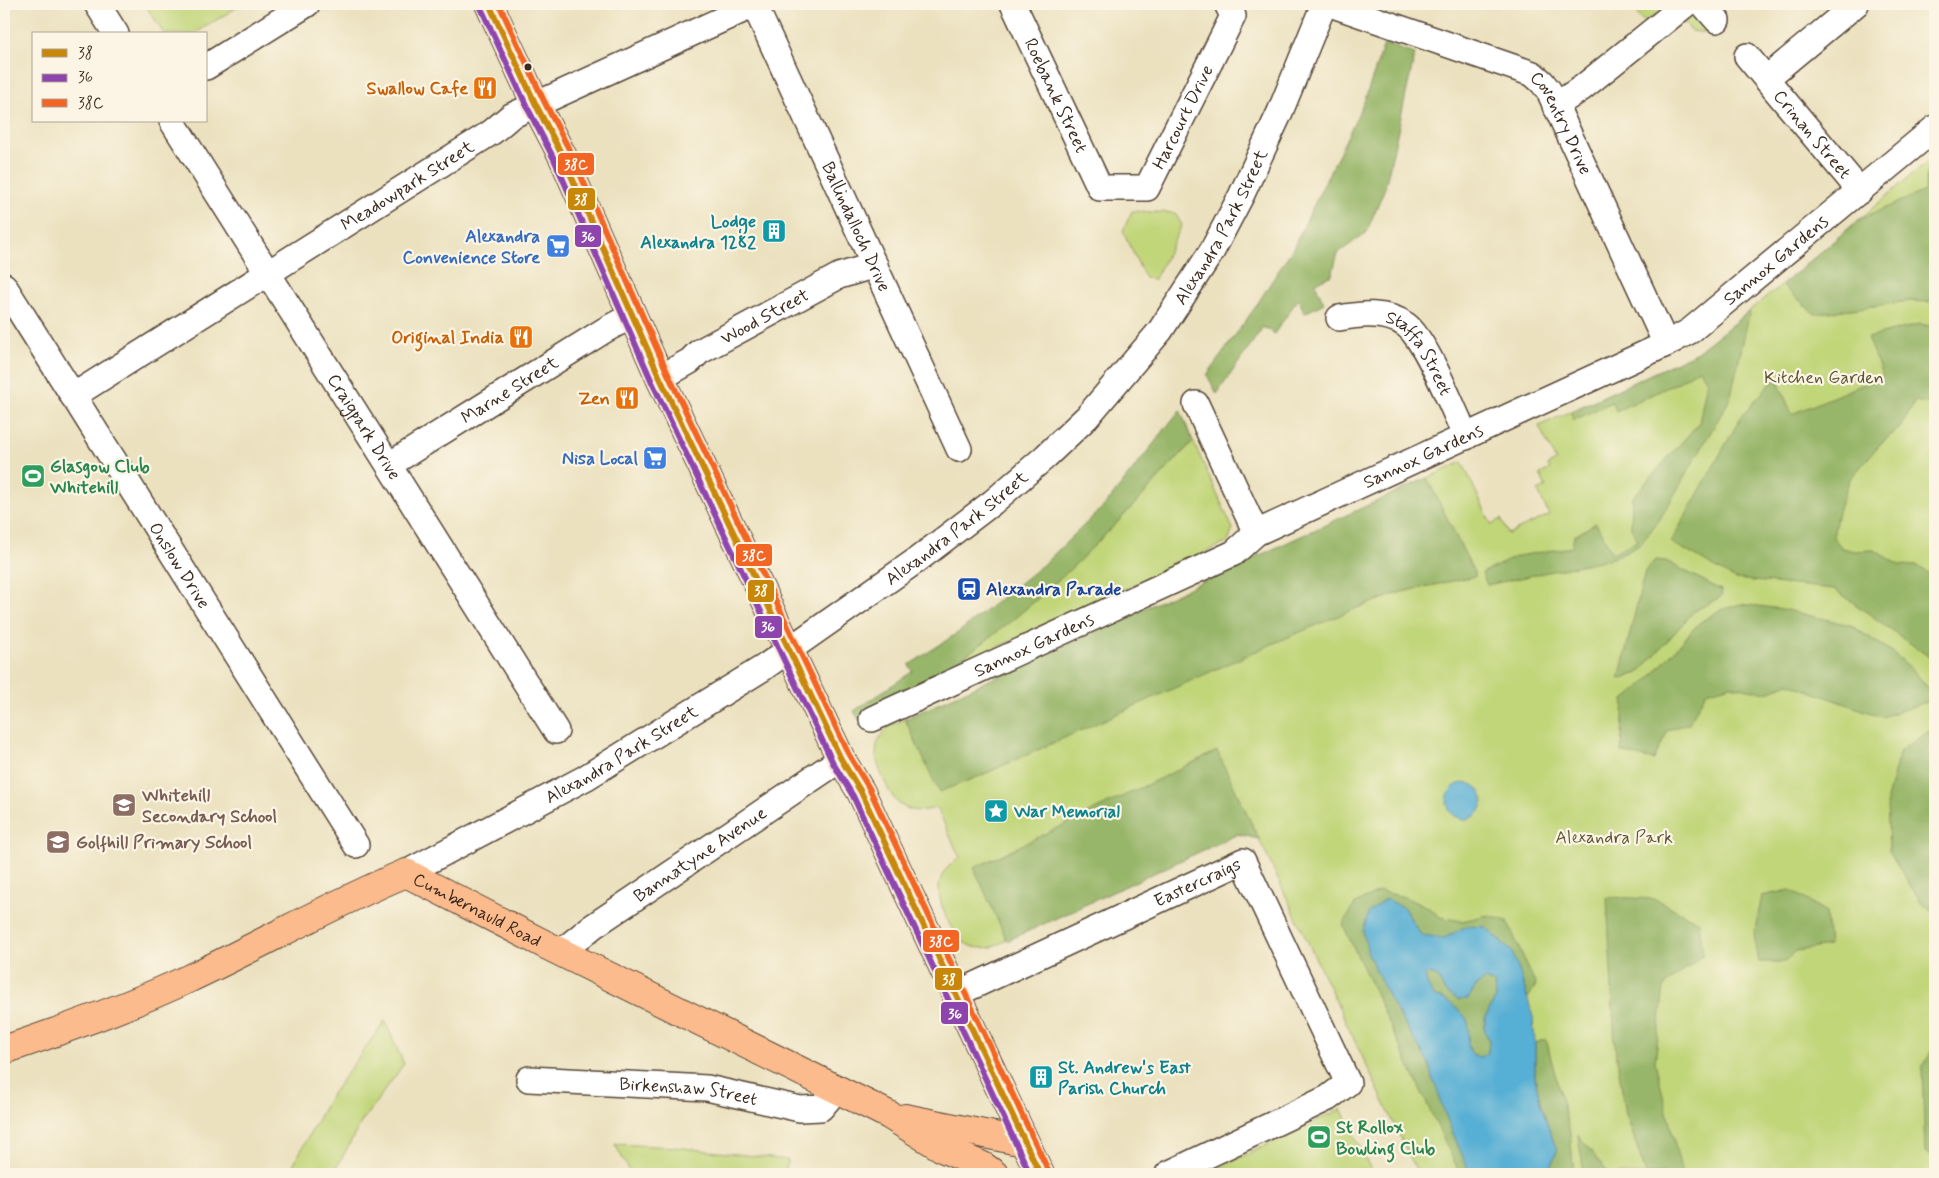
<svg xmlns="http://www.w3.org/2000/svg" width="1939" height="1178" viewBox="0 0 1939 1178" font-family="Mynerve,sans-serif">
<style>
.green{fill:#c1d579;stroke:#7e804c}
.forest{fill:#98b669;stroke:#6a7044}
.water{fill:#57afd4;stroke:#496c79;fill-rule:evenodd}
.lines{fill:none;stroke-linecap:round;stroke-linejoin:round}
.minor-casing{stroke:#554536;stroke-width:28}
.major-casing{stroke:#554536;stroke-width:30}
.minor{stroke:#fff;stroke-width:25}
.major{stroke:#fbbb8c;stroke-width:28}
.bus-1-casing{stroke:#fcf5e5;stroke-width:10}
.bus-2-casing{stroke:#fcf5e5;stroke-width:10}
.bus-3-casing{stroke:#fcf5e5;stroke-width:10}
.bus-1{stroke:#c88708;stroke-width:6}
.bus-2{stroke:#8e44ad;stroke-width:6}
.bus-3{stroke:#f26522;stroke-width:6}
.bus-dot{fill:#3b2a1e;stroke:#fcf5e5;stroke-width:2}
.labels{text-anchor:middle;stroke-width:4.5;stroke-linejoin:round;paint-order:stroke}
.food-label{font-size:18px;font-weight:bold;fill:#c56008;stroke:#fcf5e5;text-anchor:end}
.street-label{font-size:18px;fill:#3b2a1e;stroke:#fcf5e5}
.culture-label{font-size:18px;font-weight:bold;fill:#0d838f;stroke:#fcf5e5;text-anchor:start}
.shop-label{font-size:18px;font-weight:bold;fill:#366cbe;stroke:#fcf5e5;text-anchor:end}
.park-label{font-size:18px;fill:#5c5535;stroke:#fcf5e5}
.leisure-label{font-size:18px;font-weight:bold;fill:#27864d;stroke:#fcf5e5;text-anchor:start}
.transit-label{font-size:18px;font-weight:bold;fill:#164399;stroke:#fcf5e5;text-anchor:start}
.education-label{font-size:18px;font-weight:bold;fill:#785e54;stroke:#fcf5e5;text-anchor:start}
.line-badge{stroke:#fcf5e5;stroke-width:2}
.badge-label{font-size:14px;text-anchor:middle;font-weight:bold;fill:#fff}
</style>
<rect width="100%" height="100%" fill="#fcf5e5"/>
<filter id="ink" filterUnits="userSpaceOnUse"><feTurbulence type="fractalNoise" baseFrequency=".02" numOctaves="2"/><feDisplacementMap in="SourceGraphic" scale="10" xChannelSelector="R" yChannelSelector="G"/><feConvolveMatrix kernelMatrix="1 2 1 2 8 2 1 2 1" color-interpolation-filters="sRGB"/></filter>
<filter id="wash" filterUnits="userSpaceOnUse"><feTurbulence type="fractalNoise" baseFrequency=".0096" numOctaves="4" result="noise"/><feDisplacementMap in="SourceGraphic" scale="20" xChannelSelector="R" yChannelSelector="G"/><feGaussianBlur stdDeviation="1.12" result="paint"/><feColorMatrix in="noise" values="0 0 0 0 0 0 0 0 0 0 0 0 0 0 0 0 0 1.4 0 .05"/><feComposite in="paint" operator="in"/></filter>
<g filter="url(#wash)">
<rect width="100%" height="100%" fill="#ebe1bf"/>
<path class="green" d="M 145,4 L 242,4 L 194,34 L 164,34 Z
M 1646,4 L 1669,4 L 1645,23 L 1635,12 Z
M 1687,17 L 1700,18 L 1714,34 L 1691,31 L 1682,20 Z
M 1935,155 L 1935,1174 L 1418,1174 L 1259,839 L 1238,834 L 992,947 C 981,949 971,948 962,941 C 950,932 935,896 940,881 C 943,870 951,864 960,858 L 937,808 C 926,810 917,813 906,808 C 895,803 890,793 885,782 C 875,761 870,743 890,726 L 1462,462 L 1491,524 L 1501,519 L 1508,534 L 1549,515 L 1538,491 L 1546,487 L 1540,474 L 1550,469 L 1548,465 L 1556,461 L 1539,426 L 1696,353 L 1782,285 Z
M 1132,211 L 1175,213 L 1182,225 L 1155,279 L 1145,278 L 1123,231 Z
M 1193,441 L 1233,529 L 1228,542 L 956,666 L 955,663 C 990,636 1026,609 1059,579 C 1107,536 1149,488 1193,441 Z
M 385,1021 L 404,1064 L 362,1121 L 333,1174 L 288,1174 L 331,1095 Z
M 1341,1109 L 1373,1174 L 1206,1174 L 1225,1165 Z
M 615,1144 L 675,1147 L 788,1160 L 785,1174 L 631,1174 Z"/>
<path class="forest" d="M 1384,44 L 1415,54 L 1385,188 L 1366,233 L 1338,253 L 1332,275 L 1315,283 L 1324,303 L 1305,313 L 1298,299 L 1274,334 L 1263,327 L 1217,394 L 1207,375 L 1254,309 L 1293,248 L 1364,102 Z
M 1935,155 L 1935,295 L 1929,302 L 1910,301 L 1815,314 L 1782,285 L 1860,219 L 1924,191 L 1930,160 Z
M 1750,311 L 1730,399 L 1660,519 L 1640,544 L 1613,558 L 1487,585 L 1482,573 L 1518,556 L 1572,547 L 1574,536 L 1596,523 L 1612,553 L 1637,541 L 1631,528 L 1632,498 L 1699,423 L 1707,381 L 1699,369 L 1677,383 L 1616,411 L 1612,402 L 1574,420 L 1570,412 L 1696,353 Z
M 1920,324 L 1935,327 L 1935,405 L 1915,401 L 1900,428 L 1881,443 L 1850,479 L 1838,511 L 1833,537 L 1842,548 L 1854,551 L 1874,550 L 1899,565 L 1918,566 L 1935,578 L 1935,661 L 1834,589 L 1735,579 L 1671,542 L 1741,417 L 1776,377 L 1792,414 L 1883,376 L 1867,338 Z
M 1180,410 L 1193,441 C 1150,488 1107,535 1061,578 C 1000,634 932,683 859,720 L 854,711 L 913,671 L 909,665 L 959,632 L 1045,563 L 1106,504 Z
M 1427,478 L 1476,576 L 1402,592 L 1357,608 L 1272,644 L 980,776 L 939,792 L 905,719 Z
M 1655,560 L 1666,561 L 1721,590 L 1722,596 L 1693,612 L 1639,673 L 1619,679 L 1645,571 Z
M 1741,604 L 1782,609 L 1850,625 L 1891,651 L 1912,669 L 1935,696 L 1935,699 L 1882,717 L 1788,683 L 1766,693 L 1731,685 L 1706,692 L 1689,723 L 1668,730 L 1654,760 L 1621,752 L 1624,700 L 1648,680 L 1699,623 L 1720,610 Z
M 1935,729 L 1935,914 L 1921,903 L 1889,851 L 1887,799 L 1900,751 L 1931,730 Z
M 1217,751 L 1259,839 L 1238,834 L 1007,941 L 974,868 Z
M 1790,890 L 1826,912 L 1829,946 L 1796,951 L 1785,962 L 1759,962 L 1754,935 L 1762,896 Z
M 1380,891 L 1404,897 L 1428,907 L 1440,917 L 1462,921 L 1488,915 L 1507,921 L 1536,985 L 1528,998 L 1512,952 L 1486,927 L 1467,926 L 1444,938 L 1421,935 L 1404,908 L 1391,1002 L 1429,1063 L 1432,1078 L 1439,1093 L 1441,1104 L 1470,1174 L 1460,1174 L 1343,925 L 1355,904 Z
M 1607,897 L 1655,899 L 1699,922 L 1703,955 L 1664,986 L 1655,1062 L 1682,1174 L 1646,1174 L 1626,1114 L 1615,1047 Z
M 1425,974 L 1437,976 L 1445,992 L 1468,999 L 1477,985 L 1485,980 L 1495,984 L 1496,998 L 1485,1018 L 1485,1032 L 1489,1040 L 1488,1053 L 1480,1057 L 1473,1056 C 1460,1037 1479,1025 1456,1008 C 1449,1002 1444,998 1435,997 L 1427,984 Z
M 1546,1039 L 1570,1133 L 1574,1174 L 1551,1174 L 1549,1171 L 1557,1151 L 1541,1106 L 1535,1077 L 1535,1043 Z
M 1935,1047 L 1935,1159 L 1925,1152 L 1922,1067 Z
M 1578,1135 L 1609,1174 L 1584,1174 Z"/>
<path class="water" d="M1447 801a18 18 0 1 1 36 0a18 18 0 1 1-36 0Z
M 1386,899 L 1404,908 L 1421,935 L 1444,938 L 1467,926 L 1486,927 L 1512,952 L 1521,976 L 1533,1017 L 1535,1043 L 1535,1077 L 1541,1106 L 1557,1151 L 1549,1170 L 1551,1174 L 1470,1174 L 1441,1104 L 1439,1093 L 1432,1078 L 1429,1063 L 1391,1002 L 1368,954 L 1363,931 L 1369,912 ZM 1425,974 L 1437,976 L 1445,992 L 1459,1000 L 1468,999 L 1477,985 L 1485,980 L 1495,984 L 1496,998 L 1485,1018 L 1485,1032 L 1489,1040 L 1488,1053 L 1480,1057 L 1473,1056 C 1460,1037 1480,1025 1456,1008 C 1449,1002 1444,998 1435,997 L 1427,984 Z"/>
</g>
<g filter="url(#ink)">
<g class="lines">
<defs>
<g id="minor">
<path d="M 97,4 L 116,34"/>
<path id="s1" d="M 754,4 L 959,449"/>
<path id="s2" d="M 1013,4 L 1100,188 L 1147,188 L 1233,16 L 1227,4"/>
<path id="s3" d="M 1330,4 L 1533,74 L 1542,82 L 1549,91 L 1666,344"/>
<path d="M 1703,4 L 1717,20"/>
<path id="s4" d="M 1747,56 L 1860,191"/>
<path d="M 206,67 L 307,4"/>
<path d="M 1767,78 L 1856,4"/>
<path d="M 1555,106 L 1582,88 L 1686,4"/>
<path id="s5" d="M 172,121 L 556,731"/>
<path id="s6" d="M 4,286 L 356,845"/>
<path id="s7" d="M 1339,318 C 1360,314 1387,311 1406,325 C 1426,340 1454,411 1466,437"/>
<path id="s8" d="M 660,378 L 690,361 L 699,352 L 839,276 L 875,265"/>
<path id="s9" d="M 73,396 L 492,132 L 511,116 L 756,4"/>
<path d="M 1196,404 L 1256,533"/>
<path id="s10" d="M 389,465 L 605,330 L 631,316"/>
<path id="s11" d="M 872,719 L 1234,553 L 1256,533 L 1666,344 L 1690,331 L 1935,128"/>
<path id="s12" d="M 406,873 L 585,778 L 763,668 L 917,560 L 993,502 L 1045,457 L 1087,417 L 1160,331 L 1212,251 L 1241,196 L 1280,112 L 1324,4"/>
<path id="s13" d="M 561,952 L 592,927 L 841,759"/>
<path id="s14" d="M 956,994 L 1243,861 L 1348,1083 L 1328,1098 L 1168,1174"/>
<path id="s15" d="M 529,1079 L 707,1088 L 800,1109 L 821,1108 L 837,1089"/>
</g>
<g id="major">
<path d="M 489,4 L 536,105 L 562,155 L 660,378 L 841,759 L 861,792 L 1040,1174"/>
<path id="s16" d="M 4,1050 C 66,1029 128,1007 188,979 C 261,945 331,904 406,873 L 546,945 L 889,1115 L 944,1149 L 983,1166 L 994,1174"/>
<path d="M 905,1118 L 1024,1142"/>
</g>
</defs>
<use href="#minor" class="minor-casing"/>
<use href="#major" class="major-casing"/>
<use href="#minor" class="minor"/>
<use href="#major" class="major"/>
<defs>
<path id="bus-1" d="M 489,4 L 536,105 L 562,155 L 660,378 L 841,759 L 861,792 L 1040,1174"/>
<path id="bus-2" d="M 481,8 L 528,109 L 554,159 L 652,382 L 833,763 L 853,796 L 1030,1174"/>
<path id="bus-3" d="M 499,4 L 544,101 L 570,151 L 668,374 L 849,755 L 869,788 L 1048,1170"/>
</defs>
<use href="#bus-1" class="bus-1-casing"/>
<use href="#bus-2" class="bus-2-casing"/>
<use href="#bus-3" class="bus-3-casing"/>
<use href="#bus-1" class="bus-1"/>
<use href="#bus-2" class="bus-2"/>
<use href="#bus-3" class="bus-3"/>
</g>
</g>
<defs>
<symbol id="restaurant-square" viewBox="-11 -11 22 22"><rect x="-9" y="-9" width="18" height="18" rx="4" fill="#e8710a" stroke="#fcf5e5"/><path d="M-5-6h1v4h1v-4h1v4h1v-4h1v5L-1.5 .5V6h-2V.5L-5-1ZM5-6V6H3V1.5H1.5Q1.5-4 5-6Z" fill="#fff"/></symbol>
<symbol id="building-square" viewBox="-11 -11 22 22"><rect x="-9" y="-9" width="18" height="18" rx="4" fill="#0f9aa8" stroke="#fcf5e5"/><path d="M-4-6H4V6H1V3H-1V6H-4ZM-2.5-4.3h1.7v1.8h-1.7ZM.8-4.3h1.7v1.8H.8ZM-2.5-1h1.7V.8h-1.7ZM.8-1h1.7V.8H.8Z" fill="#fff"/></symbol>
<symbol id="supermarket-square" viewBox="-11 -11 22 22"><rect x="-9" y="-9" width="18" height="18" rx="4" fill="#3f7fe0" stroke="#fcf5e5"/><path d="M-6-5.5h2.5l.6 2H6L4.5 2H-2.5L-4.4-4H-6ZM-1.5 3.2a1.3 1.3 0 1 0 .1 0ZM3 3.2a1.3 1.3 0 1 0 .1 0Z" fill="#fff"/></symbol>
<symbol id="stadium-square" viewBox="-11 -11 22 22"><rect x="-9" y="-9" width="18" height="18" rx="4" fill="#2e9e5b" stroke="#fcf5e5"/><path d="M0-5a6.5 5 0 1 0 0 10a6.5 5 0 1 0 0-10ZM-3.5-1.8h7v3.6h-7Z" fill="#fff"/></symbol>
<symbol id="station-square" viewBox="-11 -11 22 22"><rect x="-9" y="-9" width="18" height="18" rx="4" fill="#1a4fb4" stroke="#fcf5e5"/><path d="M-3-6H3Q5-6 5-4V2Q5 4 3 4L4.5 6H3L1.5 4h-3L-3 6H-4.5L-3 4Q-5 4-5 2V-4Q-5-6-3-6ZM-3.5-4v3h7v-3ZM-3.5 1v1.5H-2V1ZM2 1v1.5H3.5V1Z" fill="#fff"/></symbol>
<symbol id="school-square" viewBox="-11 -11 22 22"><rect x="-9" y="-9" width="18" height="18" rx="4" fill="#8d6e63" stroke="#fcf5e5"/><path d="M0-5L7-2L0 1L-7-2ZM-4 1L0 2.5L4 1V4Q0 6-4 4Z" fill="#fff"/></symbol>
<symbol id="sight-square" viewBox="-11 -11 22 22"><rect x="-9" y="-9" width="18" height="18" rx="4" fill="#0f9aa8" stroke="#fcf5e5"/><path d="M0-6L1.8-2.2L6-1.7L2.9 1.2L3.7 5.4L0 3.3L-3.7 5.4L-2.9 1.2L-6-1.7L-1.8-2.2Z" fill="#fff"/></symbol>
</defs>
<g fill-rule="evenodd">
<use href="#restaurant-square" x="471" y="74" width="28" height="28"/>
<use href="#building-square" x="760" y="217" width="28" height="28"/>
<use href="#supermarket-square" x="544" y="232" width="28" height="28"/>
<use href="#restaurant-square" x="507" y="323" width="28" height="28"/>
<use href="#restaurant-square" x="613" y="384" width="28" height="28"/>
<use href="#supermarket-square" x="641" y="444" width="28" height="28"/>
<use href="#stadium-square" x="19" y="462" width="28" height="28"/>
<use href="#station-square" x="955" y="575" width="28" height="28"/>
<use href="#school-square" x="110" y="791" width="28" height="28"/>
<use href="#sight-square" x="982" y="797" width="28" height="28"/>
<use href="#school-square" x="44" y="828" width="28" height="28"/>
<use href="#building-square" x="1027" y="1063" width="28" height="28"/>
<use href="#stadium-square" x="1305" y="1123" width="28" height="28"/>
</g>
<circle class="bus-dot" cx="528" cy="67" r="4.5"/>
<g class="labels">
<g class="food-label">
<text x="468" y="94">Swallow Cafe</text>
<text x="504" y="343">Original India</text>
<text x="610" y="404">Zen</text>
</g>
<g class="street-label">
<text dy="6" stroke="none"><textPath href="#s2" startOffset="101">Roebank Street</textPath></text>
<text dy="6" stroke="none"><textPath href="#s2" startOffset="330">Harcourt Drive</textPath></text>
<text dy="6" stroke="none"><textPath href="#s3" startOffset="272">Coventry Drive</textPath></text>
<text dy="6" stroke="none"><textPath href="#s4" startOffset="102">Crinan Street</textPath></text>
<text dy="6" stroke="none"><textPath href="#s9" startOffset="395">Meadowpark Street</textPath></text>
<text dy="6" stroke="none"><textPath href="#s1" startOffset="245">Ballindalloch Drive</textPath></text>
<text dy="6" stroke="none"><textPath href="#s12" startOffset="1056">Alexandra Park Street</textPath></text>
<text dy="6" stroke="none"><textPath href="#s11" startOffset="1018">Sannox Gardens</textPath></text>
<text dy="6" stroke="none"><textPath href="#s8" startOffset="122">Wood Street</textPath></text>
<text dy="6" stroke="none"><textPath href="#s7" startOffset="99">Staffa Street</textPath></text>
<text dy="6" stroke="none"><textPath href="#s10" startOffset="142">Marne Street</textPath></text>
<text dy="6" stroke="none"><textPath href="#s5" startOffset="361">Craigpark Drive</textPath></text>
<text dy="6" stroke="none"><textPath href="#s11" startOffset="612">Sannox Gardens</textPath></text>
<text dy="6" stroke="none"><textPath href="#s12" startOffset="651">Alexandra Park Street</textPath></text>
<text dy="6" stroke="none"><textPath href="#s6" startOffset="330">Onslow Drive</textPath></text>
<text dy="6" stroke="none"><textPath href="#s11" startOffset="178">Sannox Gardens</textPath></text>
<text dy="6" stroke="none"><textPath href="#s12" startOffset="246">Alexandra Park Street</textPath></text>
<text dy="6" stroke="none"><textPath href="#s13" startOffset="170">Bannatyne Avenue</textPath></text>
<text dy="6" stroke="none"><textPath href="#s14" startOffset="266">Eastercraigs</textPath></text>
<text dy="6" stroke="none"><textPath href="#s16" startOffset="520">Cumbernauld Road</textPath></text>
<text dy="6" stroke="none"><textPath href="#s15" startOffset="160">Birkenshaw Street</textPath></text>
</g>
<g class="culture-label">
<text x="756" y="227" text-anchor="end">Lodge<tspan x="756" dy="21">Alexandra 1282</tspan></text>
<text x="1014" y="817">War Memorial</text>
<text x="1058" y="1073">St. Andrew's East<tspan x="1058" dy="21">Parish Church</tspan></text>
</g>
<g class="shop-label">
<text x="540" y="242">Alexandra<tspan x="540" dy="21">Convenience Store</tspan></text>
<text x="638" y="464">Nisa Local</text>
</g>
<g class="park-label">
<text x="1824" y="383">Kitchen Garden</text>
<text x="1614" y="843">Alexandra Park</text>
</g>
<g class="leisure-label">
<text x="50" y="472">Glasgow Club<tspan x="50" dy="21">Whitehill</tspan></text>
<text x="1336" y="1133">St Rollox<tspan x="1336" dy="21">Bowling Club</tspan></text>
</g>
<g class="transit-label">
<text x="986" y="595">Alexandra Parade</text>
</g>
<g class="education-label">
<text x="142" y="801">Whitehill<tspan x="142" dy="21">Secondary School</tspan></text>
<text x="76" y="848">Golfhill Primary School</text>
</g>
</g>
<g class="line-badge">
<rect x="557" y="152" width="38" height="24" rx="5" fill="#f26522"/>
<rect x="567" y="187" width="29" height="24" rx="5" fill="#c88708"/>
<rect x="574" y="224" width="28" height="24" rx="5" fill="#8e44ad"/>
<rect x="735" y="543" width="38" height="24" rx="5" fill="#f26522"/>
<rect x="747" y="579" width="28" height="24" rx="5" fill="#c88708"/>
<rect x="754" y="615" width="29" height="24" rx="5" fill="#8e44ad"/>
<rect x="922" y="929" width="38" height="24" rx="5" fill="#f26522"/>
<rect x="934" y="967" width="29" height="24" rx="5" fill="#c88708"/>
<rect x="940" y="1001" width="29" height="24" rx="5" fill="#8e44ad"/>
</g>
<g class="badge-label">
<text x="576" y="169">38C</text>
<text x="581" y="204">38</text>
<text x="588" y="241">36</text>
<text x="754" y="560">38C</text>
<text x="761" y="595">38</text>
<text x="768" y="631">36</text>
<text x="941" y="946">38C</text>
<text x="949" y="984">38</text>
<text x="955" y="1018">36</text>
</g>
<rect width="1939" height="1178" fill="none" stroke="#fcf5e5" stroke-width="20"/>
<rect x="32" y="32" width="175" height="90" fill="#fcf5e5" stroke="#afa495"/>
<rect x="42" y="49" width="25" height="8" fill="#c88708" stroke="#afa495"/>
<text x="78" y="58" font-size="15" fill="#3b2a1e">38</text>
<rect x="42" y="74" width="25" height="8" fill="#8e44ad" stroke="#afa495"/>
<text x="78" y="82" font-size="15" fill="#3b2a1e">36</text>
<rect x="42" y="99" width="25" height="8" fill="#f26522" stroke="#afa495"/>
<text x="78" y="108" font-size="15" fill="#3b2a1e">38C</text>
</svg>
